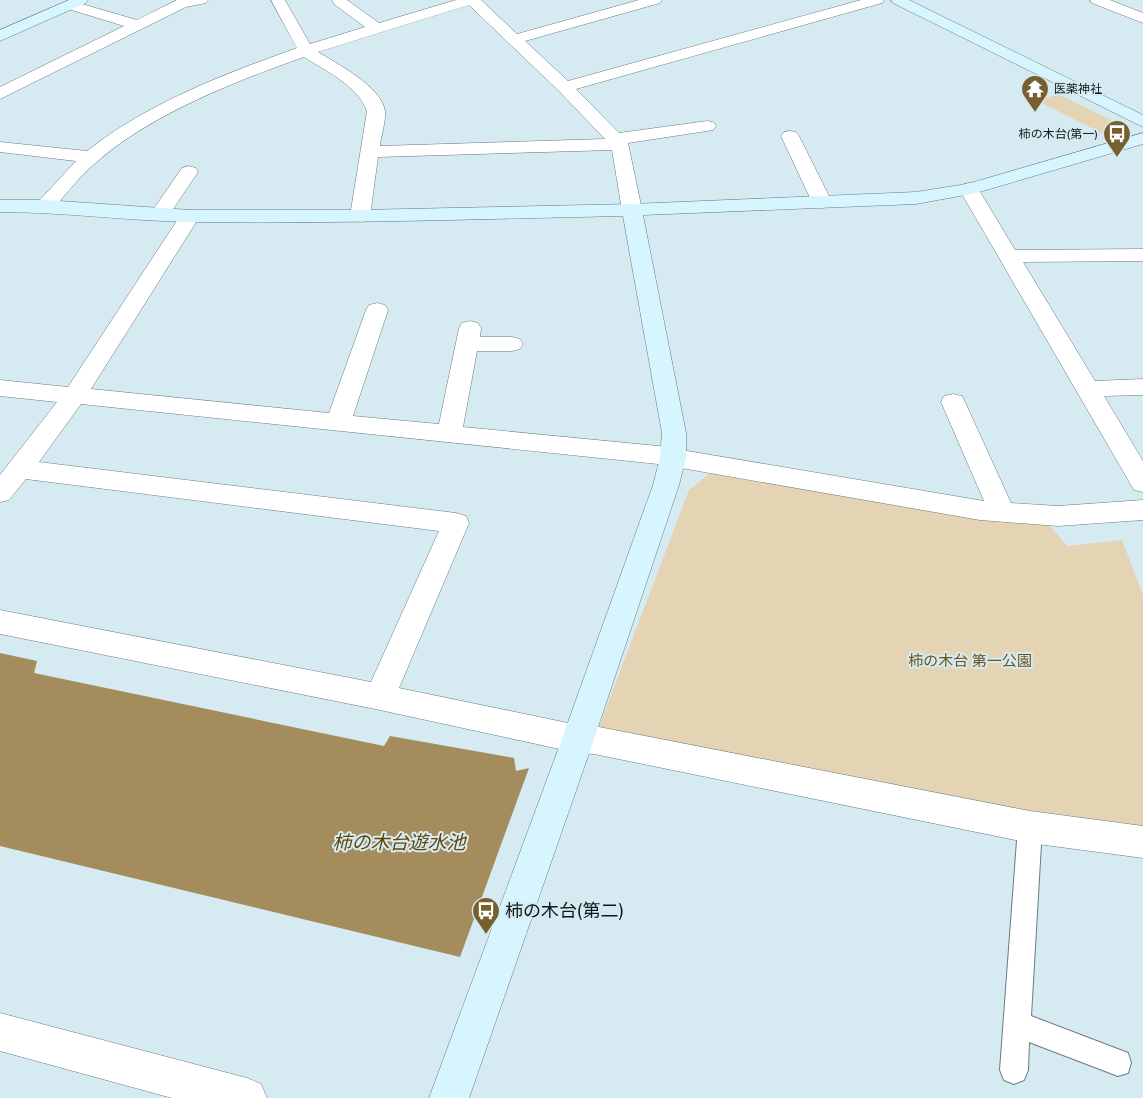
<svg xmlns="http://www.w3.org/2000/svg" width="1143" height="1098" viewBox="0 0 1143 1098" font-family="'Public Sans','Noto Sans JP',sans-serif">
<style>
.green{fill:#e4d4b4}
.water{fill:#a48c5d}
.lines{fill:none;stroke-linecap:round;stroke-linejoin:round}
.lane-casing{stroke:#697b81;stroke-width:2}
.street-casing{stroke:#697b81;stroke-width:1}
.secondary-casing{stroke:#697b81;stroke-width:1}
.lane{fill:#fff;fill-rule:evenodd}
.street{fill:#fff;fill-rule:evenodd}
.secondary{fill:#d6f5fe;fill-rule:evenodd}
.labels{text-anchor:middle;stroke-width:4;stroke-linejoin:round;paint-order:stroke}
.far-poi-label{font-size:12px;fill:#11181b;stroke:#d5eaf1;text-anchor:start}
.park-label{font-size:15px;fill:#6d531a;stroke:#d5eaf1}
.near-poi-label{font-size:18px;fill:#11181b;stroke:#d5eaf1;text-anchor:start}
.near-water-label{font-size:19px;font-style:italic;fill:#604708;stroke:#d5eaf1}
</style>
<rect width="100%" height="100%" fill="#d5eaf1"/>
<path class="green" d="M 1058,94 L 1119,124 L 1124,134 L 1109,137 L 1038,101 Z
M 710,473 L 980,510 L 1041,515 L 1067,546 L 1122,540 L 1143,595 L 1143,830 L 594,740 L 689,490 Z"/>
<path class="water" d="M 0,653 L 37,661 L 34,673 L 384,746 L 390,736 L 514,758 L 516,771 L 529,768 L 460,957 L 0,846 Z"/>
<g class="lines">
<defs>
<path id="lane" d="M 1030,816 L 1038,819 L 1042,827 L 1031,1016 L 1128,1053 L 1131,1063 L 1128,1073 L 1118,1076 L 1029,1042 L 1028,1070 L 1024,1080 L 1014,1084 L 1004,1080 L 1000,1070 L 1018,827 L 1022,819 Z"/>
<path id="street" d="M 177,0 L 208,0 L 206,3 L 186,7 L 0,99 L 0,87 L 124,26 L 65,8 L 63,5 L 65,2 L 75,2 L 137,20 Z
M 271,0 L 285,0 L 310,44 L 365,27 L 334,4 L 332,0 L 347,0 L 379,23 L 456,0 L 481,0 L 517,34 L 639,0 L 662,0 L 660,3 L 525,41 L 568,81 L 861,0 L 884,0 L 882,3 L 576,89 L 619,133 L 707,121 L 713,122 L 716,126 L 713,130 L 707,131 L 628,143 L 642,210 L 639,214 L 632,216 L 625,214 L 622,210 L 612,150 L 378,157 L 370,216 L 367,220 L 360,222 L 353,220 L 350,216 L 367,111 C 357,85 326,71 304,57 C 238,80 152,114 99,160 C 81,174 67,193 52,210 L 45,212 L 38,210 L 35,206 L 38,202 L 76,161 L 0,152 L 0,142 L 87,151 C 148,103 224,74 297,48 ZM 469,5 L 559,91 L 605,139 L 380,146 C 381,136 386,121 385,111 C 382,87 336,63 318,52 Z
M 1090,0 L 1110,0 L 1143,13 L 1143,23 L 1092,3 Z
M 790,131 L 796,132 L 799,136 L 832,202 L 829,206 L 822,208 L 815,206 L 812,202 L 781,136 L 784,132 Z
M 189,166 L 196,168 L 198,172 L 167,218 L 160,220 L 153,218 L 150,214 L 153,210 L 182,168 Z
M 969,183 L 976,185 L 1015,250 L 1143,249 L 1143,261 L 1023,262 L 1095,381 L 1143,379 L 1143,395 L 1104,396 L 1143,461 L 1143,492 L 1134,490 L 959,189 L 962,185 Z
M 190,210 L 197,212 L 200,216 L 91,389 L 329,413 L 366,310 L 369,305 L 377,303 L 385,305 L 388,310 L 353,416 L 439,424 L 459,328 L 462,323 L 470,321 L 478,323 L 481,328 L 480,337 L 512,337 L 520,339 L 523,344 L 520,349 L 512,351 L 477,351 L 463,427 L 658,446 L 984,501 L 941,402 L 944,396 L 953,394 L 962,396 L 965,402 L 1011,503 L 1058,506 L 1143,500 L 1143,520 L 1058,526 L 980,520 L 658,464 L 81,404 L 39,462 L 456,513 L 466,516 L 469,523 L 399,688 L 578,725 L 594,726 L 1030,811 L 1143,826 L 1143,858 L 1030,843 L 594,754 L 578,753 L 380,710 L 0,634 L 0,610 L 371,682 L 439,531 L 26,479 L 9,500 L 0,502 L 0,475 L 57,402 L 0,396 L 0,380 L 68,387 L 180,216 L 183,212 Z
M 0,1013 L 247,1078 L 261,1084 L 267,1098 L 172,1098 L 0,1051 Z"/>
<path id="secondary" d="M 69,0 L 88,0 L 86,3 L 0,41 L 0,30 Z
M 891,0 L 909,0 L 1143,115 L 1143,127 L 893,3 Z
M 1143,133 L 1143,144 L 976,193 L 916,204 L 643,215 L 686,433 L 686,458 L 679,485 L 594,739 L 469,1098 L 429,1098 L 562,739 L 653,485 L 660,458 L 662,433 L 623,216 C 480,219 336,224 192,222 C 128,221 64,212 0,212 L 0,200 L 45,200 L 190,210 L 360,210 L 632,204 L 916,192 L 967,184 Z"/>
</defs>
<use href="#lane" class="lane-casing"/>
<use href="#street" class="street-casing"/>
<use href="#secondary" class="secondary-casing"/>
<use href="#lane" class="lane"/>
<use href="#street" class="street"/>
<use href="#secondary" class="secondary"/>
</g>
<defs>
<symbol id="temple-pin" viewBox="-11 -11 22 30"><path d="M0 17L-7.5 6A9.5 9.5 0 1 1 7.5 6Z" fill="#775f30" stroke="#d5eaf1"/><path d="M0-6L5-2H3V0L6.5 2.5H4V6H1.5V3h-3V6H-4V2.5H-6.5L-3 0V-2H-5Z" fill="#fff"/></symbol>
<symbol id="bus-pin" viewBox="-11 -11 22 30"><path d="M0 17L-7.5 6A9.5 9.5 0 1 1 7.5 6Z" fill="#775f30" stroke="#d5eaf1"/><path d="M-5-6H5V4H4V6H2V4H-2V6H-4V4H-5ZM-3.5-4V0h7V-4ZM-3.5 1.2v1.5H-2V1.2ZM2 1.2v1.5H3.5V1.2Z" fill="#fff"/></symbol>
</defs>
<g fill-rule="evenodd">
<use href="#temple-pin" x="1019" y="73" width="32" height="43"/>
<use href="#bus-pin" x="1101" y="118" width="32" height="43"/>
<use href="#bus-pin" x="470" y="895" width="32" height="43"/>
</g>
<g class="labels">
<g class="far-poi-label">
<text x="1054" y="93">医薬神社</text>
<text x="1098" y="138" text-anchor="end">柿の木台(第一)</text>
</g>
<g class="park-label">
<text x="970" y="666">柿の木台 第一公園</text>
</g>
<g class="near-poi-label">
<text x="505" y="917">柿の木台(第二)</text>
</g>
<g class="near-water-label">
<text x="399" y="849">柿の木台遊水池</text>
</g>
</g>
</svg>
